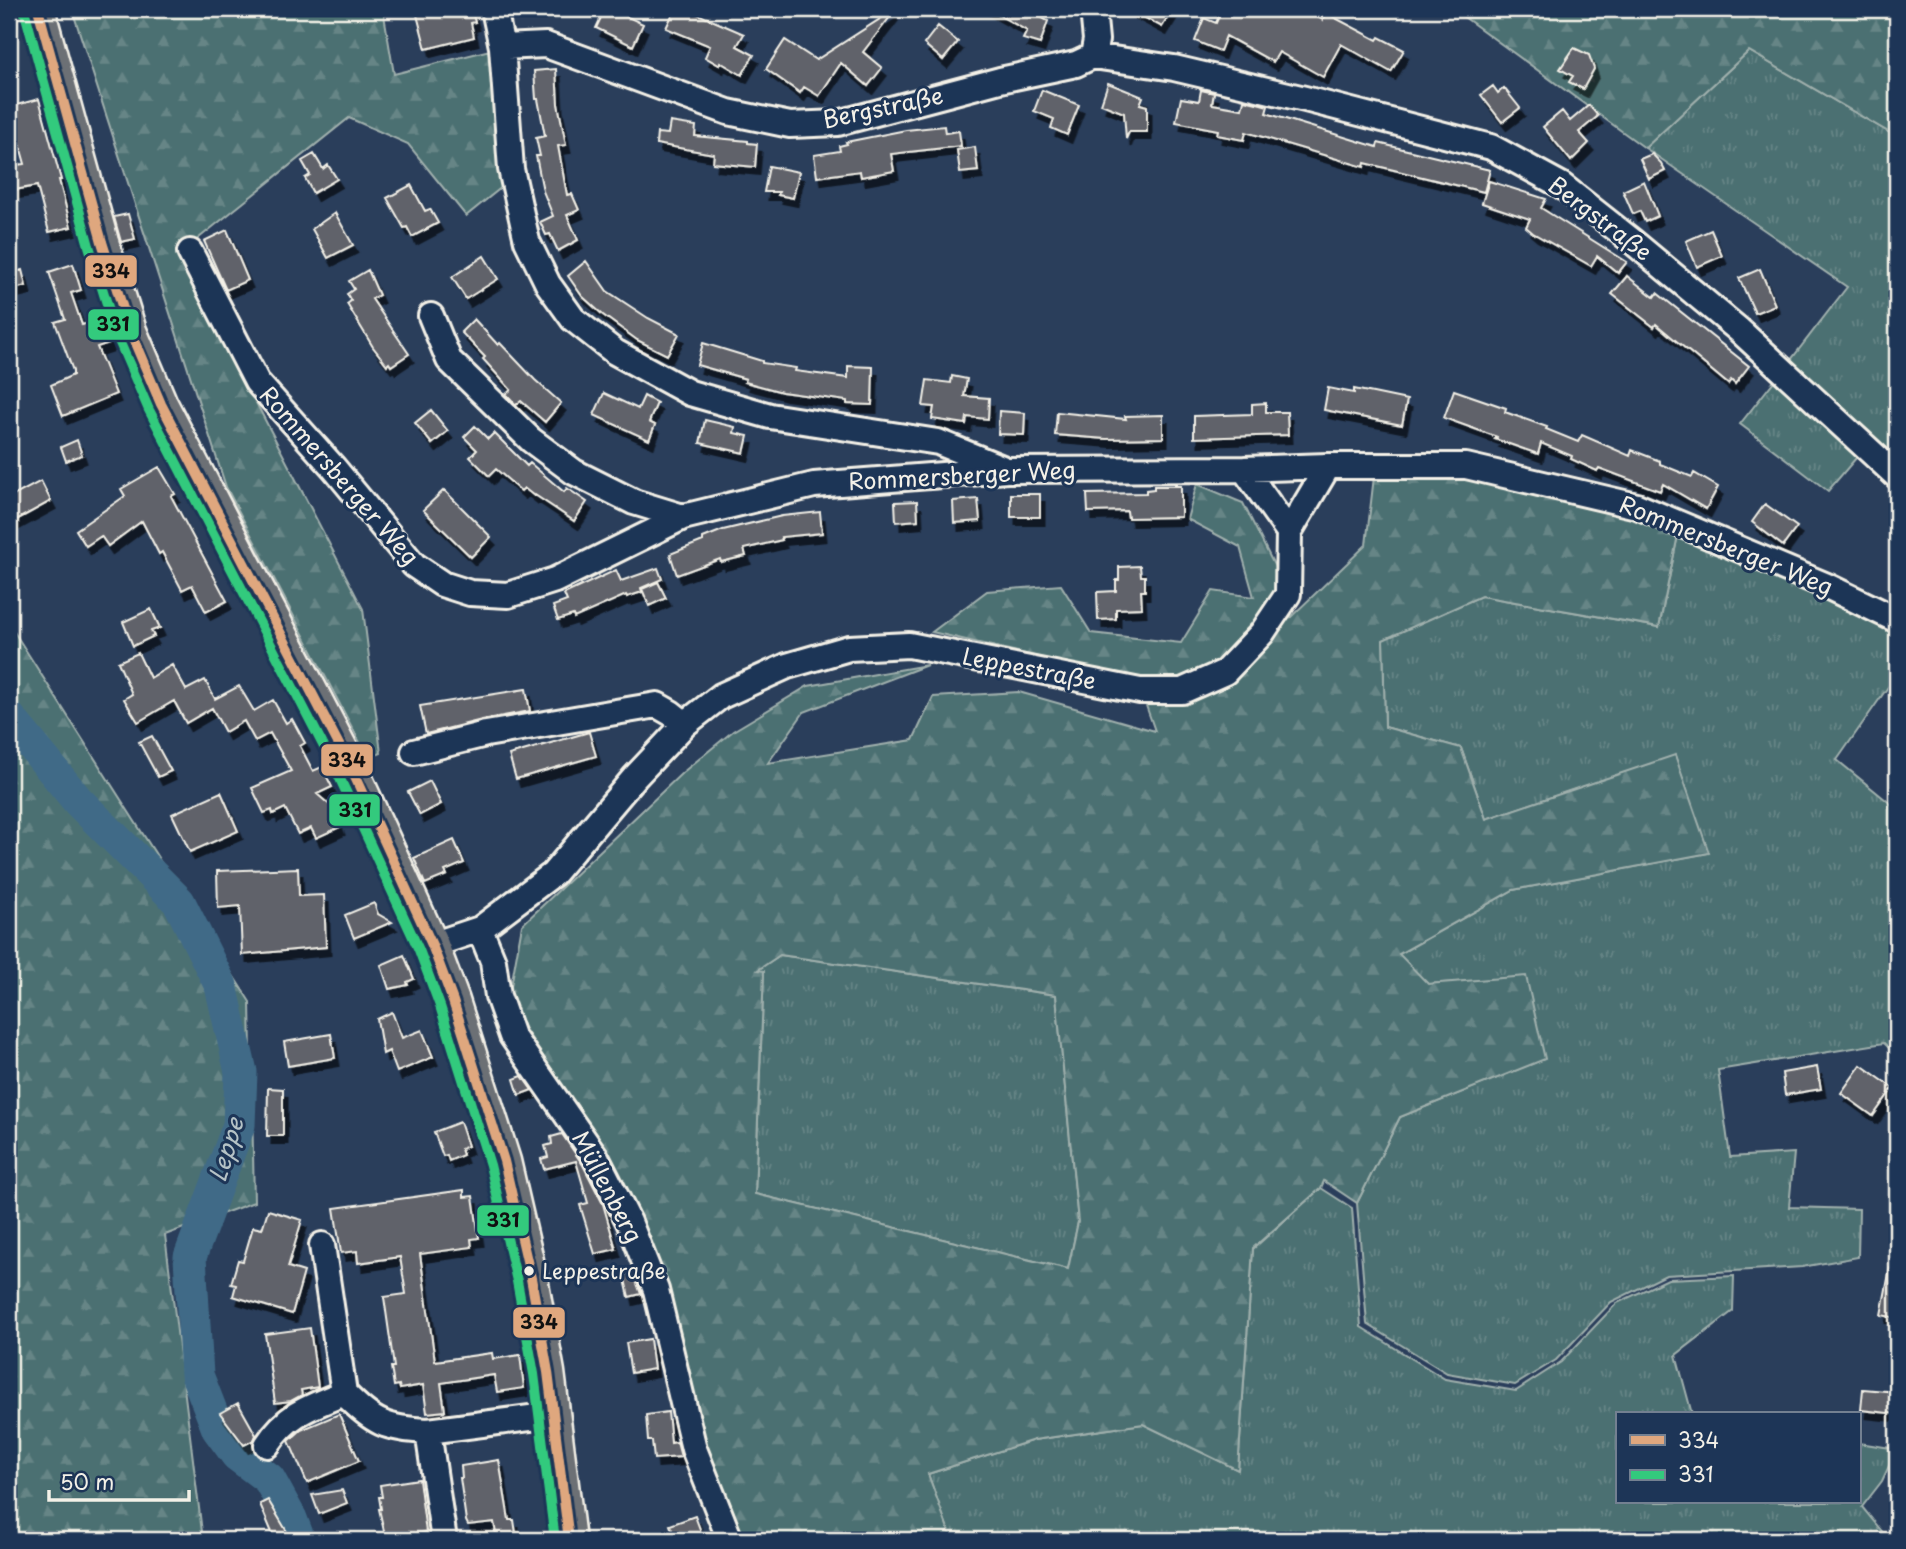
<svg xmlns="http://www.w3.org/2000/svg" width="1906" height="1549" viewBox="0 0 1906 1549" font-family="'Playpen Sans',sans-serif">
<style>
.grass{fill:url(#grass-tufts);stroke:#a0b0ad;stroke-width:2}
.forest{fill:url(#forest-firs);stroke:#a0b0ad;stroke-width:2;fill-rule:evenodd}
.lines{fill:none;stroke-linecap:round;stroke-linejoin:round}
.river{stroke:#406b87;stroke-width:33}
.building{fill:#60626a;stroke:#f4f1e8;stroke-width:2;filter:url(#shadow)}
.minor-casing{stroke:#f4f1e8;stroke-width:30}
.major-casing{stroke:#f4f1e8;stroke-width:37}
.minor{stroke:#1d3557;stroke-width:24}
.major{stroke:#6c6f75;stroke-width:32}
.bus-1-casing{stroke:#1d3557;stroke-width:16}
.bus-2-casing{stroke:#1d3557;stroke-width:16}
.bus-1{stroke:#dfa77e;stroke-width:10}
.bus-2{stroke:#33ca7d;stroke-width:10}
.bus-dot{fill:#f4f1e8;stroke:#1d3557;stroke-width:2.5}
.labels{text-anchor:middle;stroke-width:6;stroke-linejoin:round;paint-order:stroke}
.bus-label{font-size:21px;fill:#f4f1e8;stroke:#1d3557;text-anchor:start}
.street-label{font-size:23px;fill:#f4f1e8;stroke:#1d3557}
.water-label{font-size:24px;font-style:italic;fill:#b5c2c6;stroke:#1d3557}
.line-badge{stroke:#1d3557;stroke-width:2.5}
.pale-badge-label{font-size:19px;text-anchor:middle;font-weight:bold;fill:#111}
</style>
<defs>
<pattern id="grass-tufts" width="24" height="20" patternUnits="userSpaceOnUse" patternTransform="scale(1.75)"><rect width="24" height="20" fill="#4c7072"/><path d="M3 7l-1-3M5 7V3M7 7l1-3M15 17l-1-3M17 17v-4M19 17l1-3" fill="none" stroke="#668586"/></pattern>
<pattern id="forest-firs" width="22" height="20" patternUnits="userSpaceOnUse" patternTransform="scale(1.75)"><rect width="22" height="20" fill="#4c7072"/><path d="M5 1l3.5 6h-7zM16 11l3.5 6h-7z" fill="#668586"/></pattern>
<filter id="shadow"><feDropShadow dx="4.5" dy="8" stdDeviation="0" flood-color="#0009"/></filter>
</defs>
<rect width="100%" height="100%" fill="#2a3e5b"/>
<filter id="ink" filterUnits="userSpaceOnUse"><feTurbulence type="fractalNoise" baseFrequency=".0143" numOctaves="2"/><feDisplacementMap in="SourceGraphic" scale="14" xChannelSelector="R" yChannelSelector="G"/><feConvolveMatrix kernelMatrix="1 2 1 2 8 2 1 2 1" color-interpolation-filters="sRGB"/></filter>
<g filter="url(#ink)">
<path class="grass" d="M 1749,51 L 1897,137 L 1897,471 L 1784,369 L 1847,287 L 1645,148 Z
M 1778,376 L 1862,451 L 1828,491 L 1740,424 Z
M 1678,535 L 1897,626 L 1897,674 L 1837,760 L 1897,809 L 1897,1056 L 1884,1043 L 1718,1070 L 1730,1157 L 1794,1153 L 1789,1207 L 1859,1209 L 1858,1257 L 1802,1267 L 1666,1275 L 1611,1302 L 1556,1360 L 1515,1385 L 1447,1373 L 1367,1324 L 1357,1203 L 1400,1117 L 1544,1059 L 1525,977 L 1428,984 L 1398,955 L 1513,890 L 1708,853 L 1675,756 L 1486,819 L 1461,748 L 1385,727 L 1383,639 L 1481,596 L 1659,627 Z
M 780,955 L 1056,995 L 1078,1222 L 1068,1269 L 755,1194 L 764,972 L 757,970 Z
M 1321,1188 L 1352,1208 L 1361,1327 L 1445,1379 L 1516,1391 L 1561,1362 L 1617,1303 L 1668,1279 L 1734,1276 L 1733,1311 L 1676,1355 L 1692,1414 L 1617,1414 L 1617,1502 L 1859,1502 L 1859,1443 L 1897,1449 L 1882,1481 L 1862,1507 L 1889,1540 L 952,1540 L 928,1474 L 1034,1440 L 1143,1424 L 1238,1470 L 1253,1249 Z"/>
<path class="forest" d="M 72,9 L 383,9 L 394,74 L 502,47 L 513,178 L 466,216 L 408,144 L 349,118 L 179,254 L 363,609 L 381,753 L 368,758 L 226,487 Z
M 1453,9 L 1897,9 L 1897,137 L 1749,51 L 1645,148 Z
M 1375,468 L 1467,470 L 1628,516 L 1678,535 L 1659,627 L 1481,596 L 1383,640 L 1385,727 L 1461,748 L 1486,819 L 1675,755 L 1709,853 L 1513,890 L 1399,954 L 1428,984 L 1526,976 L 1545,1059 L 1400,1117 L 1357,1203 L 1324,1181 L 1321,1188 L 1253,1248 L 1238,1470 L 1143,1424 L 1034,1440 L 928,1474 L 952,1540 L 740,1540 L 704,1445 L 609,1157 L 508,1003 L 522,925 L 682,773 L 733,731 L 808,686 L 927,665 L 804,712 L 768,763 L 913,740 L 933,697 L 1019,692 L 1155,731 L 1137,680 L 932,632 L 987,591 L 1061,585 L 1091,633 L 1181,643 L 1213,591 L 1254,597 L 1240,547 L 1187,519 L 1197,484 L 1243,503 L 1277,571 L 1291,617 L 1366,545 ZM 780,955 L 1056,995 L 1078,1222 L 1068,1269 L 755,1194 L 764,971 L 758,970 Z
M 9,624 L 250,1002 L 254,1202 L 165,1235 L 203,1540 L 9,1540 Z"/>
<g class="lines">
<path class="river" d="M 9,717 L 78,801 L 179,902 L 221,986 L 241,1072 L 239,1125 L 190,1257 L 197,1375 L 218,1429 L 237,1455 L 269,1479 L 291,1519 L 299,1540"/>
</g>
<path class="building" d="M 444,9 L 471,9 L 475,22 L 471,23 L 474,37 L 426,49 L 417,15 Z
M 605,9 L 611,9 L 643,24 L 633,46 L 596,28 Z
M 675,9 L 686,9 L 744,34 L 737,46 L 754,55 L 742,75 L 720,62 L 719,65 L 705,57 L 710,46 L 666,28 Z
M 988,9 L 1040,9 L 1037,15 L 1048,21 L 1040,44 L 1023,39 L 1027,31 Z
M 1129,9 L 1173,9 L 1162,27 Z
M 1222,9 L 1303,9 L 1323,20 L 1326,13 L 1377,40 L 1379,37 L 1404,50 L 1391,72 L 1341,44 L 1323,77 L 1279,52 L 1273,62 L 1226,36 L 1220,51 L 1195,41 L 1204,18 L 1216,23 Z
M 891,12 L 893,13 L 863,52 L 882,68 L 868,86 L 841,63 L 819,96 L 804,87 L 800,93 L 766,69 L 785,40 L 816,60 Z
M 938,26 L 958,42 L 943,60 L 924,44 Z
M 1574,48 L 1589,55 L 1594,69 L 1583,89 L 1569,82 L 1573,76 L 1560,69 Z
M 556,69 L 558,104 L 566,145 L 558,146 L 567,195 L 572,194 L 579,210 L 567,215 L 578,240 L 558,251 L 550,234 L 546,235 L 540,222 L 553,216 L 543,191 L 536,156 L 540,156 L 536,138 L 545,136 L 538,99 L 536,99 L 534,71 Z
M 1108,83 L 1143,97 L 1140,104 L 1147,106 L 1147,132 L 1129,132 L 1126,139 L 1124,113 L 1101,104 Z
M 1493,86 L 1498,93 L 1504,88 L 1520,108 L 1502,122 L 1481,95 Z
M 1042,90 L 1079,105 L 1067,135 L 1051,128 L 1054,119 L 1034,111 Z
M 1201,90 L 1214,93 L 1212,104 L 1242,109 L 1244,100 L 1261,104 L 1268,106 L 1266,113 L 1377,147 L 1378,143 L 1490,170 L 1484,192 L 1365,163 L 1364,167 L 1246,132 L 1244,140 L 1217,135 L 1218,130 L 1176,122 L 1181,98 L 1199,101 Z
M 39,99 L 61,180 L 59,180 L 71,227 L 49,232 L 37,186 L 9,191 L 9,166 L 25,164 L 9,107 Z
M 1589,105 L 1598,116 L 1579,132 L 1589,143 L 1571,161 L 1543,127 L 1562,111 L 1570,121 Z
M 670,122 L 696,126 L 695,136 L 748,141 L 748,143 L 757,144 L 755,167 L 713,163 L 714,154 L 656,144 L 657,133 L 668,134 Z
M 944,126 L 945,133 L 959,131 L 961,146 L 891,154 L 894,171 L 861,177 L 860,171 L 817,177 L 814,155 L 840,151 L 839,146 L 847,144 L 846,142 L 906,130 Z
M 975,147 L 978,171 L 960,173 L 957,150 Z
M 314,154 L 323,169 L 328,165 L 337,179 L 313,193 L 305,178 L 310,175 L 302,161 Z
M 1652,154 L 1661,163 L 1665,171 L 1649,179 L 1640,159 Z
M 769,166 L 799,172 L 793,198 L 778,195 L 779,192 L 764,192 Z
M 1489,181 L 1546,199 L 1541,208 L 1627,262 L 1618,273 L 1597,256 L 1591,266 L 1533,233 L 1526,227 L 1530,219 L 1482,203 Z
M 1644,181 L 1658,216 L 1645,222 L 1640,211 L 1633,214 L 1623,191 Z
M 411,185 L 425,211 L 430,209 L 438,223 L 412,237 L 407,227 L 404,228 L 387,198 Z
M 335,213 L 353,245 L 328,258 L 312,229 Z
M 128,214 L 135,239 L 121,242 L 114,217 Z
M 227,230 L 248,280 L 226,290 L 204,241 Z
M 1711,230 L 1722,256 L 1697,267 L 1686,241 Z
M 484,256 L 498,279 L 466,299 L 452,277 Z
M 586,261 L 607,291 L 648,318 L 679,334 L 667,355 L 637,340 L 603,315 L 582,296 L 568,276 Z
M 73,264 L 81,290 L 71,293 L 82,325 L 102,319 L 109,343 L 97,347 L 116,394 L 63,416 L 51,385 L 73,375 L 73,371 L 55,322 L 65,319 L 49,272 Z
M 1760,269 L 1775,305 L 1755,313 L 1739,278 Z
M 22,270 L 26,286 L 9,290 L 9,274 Z
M 368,270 L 379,295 L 372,299 L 409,354 L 391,366 L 389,363 L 387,365 L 373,347 L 347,304 L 351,301 L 347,294 L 354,289 L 349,281 Z
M 1627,276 L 1654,297 L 1657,293 L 1749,366 L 1735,384 L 1731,380 L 1728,384 L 1656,324 L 1654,327 L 1612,294 Z
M 474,319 L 498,345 L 500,343 L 535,380 L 561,403 L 545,422 L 521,401 L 516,405 L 510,398 L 506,394 L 511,390 L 483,359 L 485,357 L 461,332 Z
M 703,343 L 762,361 L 762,363 L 796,368 L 795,371 L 848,378 L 848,366 L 873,367 L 872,405 L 847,404 L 847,401 L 782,392 L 745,382 L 746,379 L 697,365 Z
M 952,376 L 967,379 L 964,396 L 989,398 L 988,419 L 967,417 L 966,424 L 932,419 L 934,407 L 923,406 L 927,380 L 951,383 Z
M 1328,388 L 1354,393 L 1354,389 L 1407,400 L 1402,425 L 1324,410 Z
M 1454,390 L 1506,408 L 1505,412 L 1547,427 L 1546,429 L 1578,442 L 1582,435 L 1630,456 L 1632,450 L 1660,461 L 1660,464 L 1692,477 L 1694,473 L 1718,487 L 1706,509 L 1663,484 L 1660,491 L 1599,468 L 1597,471 L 1571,459 L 1572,456 L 1541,443 L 1538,454 L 1495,439 L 1497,437 L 1444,418 Z
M 604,393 L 638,409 L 644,396 L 657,403 L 649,422 L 655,425 L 649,440 L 594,415 Z
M 1266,403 L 1266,412 L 1287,412 L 1288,435 L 1194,438 L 1194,416 L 1252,414 L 1252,404 Z
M 431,410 L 448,431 L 432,444 L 415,423 Z
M 999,411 L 1025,413 L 1024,435 L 998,434 Z
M 1057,412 L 1126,419 L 1125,416 L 1163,415 L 1163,438 L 1106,439 L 1055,435 Z
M 705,420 L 735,427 L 734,433 L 748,436 L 744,453 L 700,443 Z
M 475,426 L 488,439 L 494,433 L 527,466 L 530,463 L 564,492 L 567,488 L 587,502 L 574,521 L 535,495 L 534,496 L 524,488 L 521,491 L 496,469 L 489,476 L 470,457 L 477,450 L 464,437 Z
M 77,440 L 82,455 L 66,461 L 61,447 Z
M 159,467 L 175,494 L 171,496 L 227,601 L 206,612 L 192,585 L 182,590 L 162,552 L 159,554 L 142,521 L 108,546 L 101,536 L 86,546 L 76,530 L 125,496 L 121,489 Z
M 41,481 L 51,501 L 9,524 L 9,498 Z
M 1154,486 L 1181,486 L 1181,517 L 1128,518 L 1127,511 L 1088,512 L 1087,494 L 1146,493 L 1146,490 L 1154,489 Z
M 444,490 L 491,537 L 471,557 L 423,510 Z
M 1011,494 L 1040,494 L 1040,517 L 1011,517 Z
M 978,499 L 980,521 L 954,523 L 953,501 Z
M 917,501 L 918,520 L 896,522 L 895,502 Z
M 1765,504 L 1797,527 L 1783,546 L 1752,522 Z
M 820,512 L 822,533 L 781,537 L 782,540 L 744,549 L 746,556 L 721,562 L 720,559 L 677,575 L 670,554 L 703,541 L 703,538 L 723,530 L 782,516 Z
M 1140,566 L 1141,576 L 1145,576 L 1145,591 L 1141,591 L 1142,608 L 1116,609 L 1116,619 L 1098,620 L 1097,592 L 1116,591 L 1116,580 L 1119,580 L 1119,567 Z
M 658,568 L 662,579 L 641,588 L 642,592 L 627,597 L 626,595 L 574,618 L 573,615 L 558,620 L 553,606 L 567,601 L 564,594 L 616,570 L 621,581 Z
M 658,582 L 666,598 L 649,606 L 642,589 Z
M 151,609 L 160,628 L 151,631 L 154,636 L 133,646 L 123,622 Z
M 138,653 L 150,678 L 172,665 L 186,690 L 205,680 L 215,699 L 239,686 L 254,711 L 273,700 L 286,723 L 292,719 L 305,743 L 300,746 L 313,771 L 322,767 L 332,787 L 317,794 L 332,807 L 340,827 L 316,838 L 311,828 L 298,834 L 285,808 L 273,814 L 272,810 L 264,813 L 252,788 L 291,771 L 270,733 L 255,741 L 244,721 L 225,732 L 212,708 L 186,723 L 174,701 L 138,722 L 124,699 L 132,694 L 118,662 Z
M 526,689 L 530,711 L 482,720 L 426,734 L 420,706 Z
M 589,732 L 596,756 L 516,779 L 509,755 Z
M 152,736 L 171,771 L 158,777 L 139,742 Z
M 430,781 L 441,804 L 420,815 L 408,792 Z
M 221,792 L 238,831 L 190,852 L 172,814 Z
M 454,840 L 464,863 L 445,871 L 447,875 L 425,884 L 414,858 Z
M 298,868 L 299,896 L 324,895 L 326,947 L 242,955 L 240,906 L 218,908 L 217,871 Z
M 374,903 L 378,914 L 392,922 L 354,938 L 345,915 Z
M 404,955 L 414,979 L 407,982 L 408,985 L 389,989 L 381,965 Z
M 392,1012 L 402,1038 L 422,1030 L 433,1057 L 397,1072 L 389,1051 L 383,1054 L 377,1019 Z
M 331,1034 L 335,1058 L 288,1066 L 284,1042 Z
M 1861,1065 L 1893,1088 L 1873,1116 L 1841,1093 Z
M 1817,1067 L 1821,1089 L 1785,1095 L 1782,1073 Z
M 522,1076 L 532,1090 L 519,1095 L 514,1079 Z
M 268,1088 L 283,1089 L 283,1136 L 267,1136 Z
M 460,1122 L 468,1146 L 461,1149 L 463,1155 L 449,1161 L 447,1155 L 443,1156 L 434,1132 Z
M 562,1134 L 583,1165 L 603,1204 L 616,1249 L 595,1254 L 580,1205 L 588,1203 L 576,1161 L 544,1169 L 541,1159 L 548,1157 L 545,1146 L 552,1144 L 551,1137 Z
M 464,1190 L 464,1197 L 473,1196 L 479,1238 L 471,1239 L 472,1247 L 420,1254 L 435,1361 L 492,1353 L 493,1359 L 520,1355 L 524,1388 L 497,1392 L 494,1375 L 441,1383 L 445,1411 L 427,1413 L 423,1385 L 400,1389 L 399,1385 L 394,1386 L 391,1367 L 394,1367 L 384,1297 L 406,1294 L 400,1257 L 358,1263 L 357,1251 L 341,1253 L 334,1208 Z
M 268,1210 L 302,1220 L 288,1267 L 304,1272 L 292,1314 L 233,1296 L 236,1285 L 231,1284 L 238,1260 L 243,1261 L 253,1227 L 262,1229 Z
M 1890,1268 L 1897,1269 L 1897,1318 L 1881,1315 Z
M 633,1273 L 641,1294 L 629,1297 L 624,1275 Z
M 310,1328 L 318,1387 L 301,1390 L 302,1395 L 291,1401 L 275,1403 L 265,1334 Z
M 650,1339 L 654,1369 L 631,1373 L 626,1343 Z
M 1863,1389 L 1897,1392 L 1897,1414 L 1861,1410 Z
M 238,1403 L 256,1435 L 254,1440 L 244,1445 L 220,1413 Z
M 668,1412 L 671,1443 L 677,1442 L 681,1457 L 654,1459 L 652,1441 L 648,1441 L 646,1415 Z
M 339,1414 L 359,1461 L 307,1483 L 289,1441 L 301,1430 Z
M 499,1460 L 509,1520 L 514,1520 L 517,1540 L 497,1540 L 494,1522 L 468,1525 L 466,1521 L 460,1478 L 462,1478 L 461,1466 Z
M 419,1479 L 426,1532 L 386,1540 L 379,1509 L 381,1509 L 379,1497 L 382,1497 L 380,1485 Z
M 342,1490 L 347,1503 L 319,1514 L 312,1495 Z
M 268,1500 L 292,1540 L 275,1540 L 260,1504 Z
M 695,1516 L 704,1540 L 676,1540 L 670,1525 Z"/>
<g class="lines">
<defs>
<path id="minor" d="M 494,9 L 502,47 L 511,169 L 527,241 L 548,284 L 573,319 L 615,352 L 690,393 L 770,416 L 938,442 L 1002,468
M 502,47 L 546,45 L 728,112 L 790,125 L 838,123 L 1000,80 L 1076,64 L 1093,56 L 1174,68 L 1305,99 L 1491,147 L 1561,185 L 1632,241 L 1739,330 L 1897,476
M 1093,56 L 1096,40 L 1093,9
M 190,252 L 257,382 L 334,468 L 414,565 L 442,584 L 470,593 L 508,595 L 555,580 L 683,517 L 814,485 L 1007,470 L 1244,469 L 1328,466 L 1466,466 L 1637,506 L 1827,586 L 1897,620
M 431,316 L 449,360 L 531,440 L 574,472 L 634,502 L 683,517
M 1244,469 L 1289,532
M 414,752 L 486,734 L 657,705 L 671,713 L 685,724
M 480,929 L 493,961 L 498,996 L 512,1036 L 596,1157 L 629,1222 L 656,1290 L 694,1449 L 730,1540
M 432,945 L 480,929 L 553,874 L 635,777 L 685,724 L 721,696 L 787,666 L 849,648 L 909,645 L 1140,691 L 1182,691 L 1225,672 L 1262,633 L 1288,594 L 1289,532 L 1328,466
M 322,1245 L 344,1393
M 267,1445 C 288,1413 310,1407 344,1393 C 373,1423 386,1429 428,1431
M 444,1540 L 428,1431 L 553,1415"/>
<path id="major" d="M 38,9 L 102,242 L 130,331 L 161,404 L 349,764 L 432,945 L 453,1001 L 504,1161 L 531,1278 L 548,1372 L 569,1540"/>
</defs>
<use href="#minor" class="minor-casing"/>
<use href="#major" class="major-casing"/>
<use href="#minor" class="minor"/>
<use href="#major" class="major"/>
<defs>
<path id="bus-1" d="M 38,9 L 102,242 L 130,331 L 161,404 L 349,764 L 432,945 L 453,1001 L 504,1161 L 531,1278 L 548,1372 L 569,1540"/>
<path id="bus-2" d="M 25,13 L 89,246 L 117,336 L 149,410 L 336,770 L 419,950 L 440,1006 L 490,1165 L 517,1281 L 534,1374 L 555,1540"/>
</defs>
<use href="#bus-1" class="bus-1-casing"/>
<use href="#bus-2" class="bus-2-casing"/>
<use href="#bus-1" class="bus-1"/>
<use href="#bus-2" class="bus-2"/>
</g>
</g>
<circle class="bus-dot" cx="529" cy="1271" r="6"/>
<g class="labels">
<g class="bus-label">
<text x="542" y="1279">Leppestraße</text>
</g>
<g class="street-label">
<text transform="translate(883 108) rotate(-12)" y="8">Bergstraße</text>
<text transform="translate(1600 219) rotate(37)" y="8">Bergstraße</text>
<text transform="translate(339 476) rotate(49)" y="8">Rommersberger Weg</text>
<text transform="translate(962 476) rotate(-3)" y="8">Rommersberger Weg</text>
<text transform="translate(1726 546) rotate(22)" y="8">Rommersberger Weg</text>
<text transform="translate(1029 669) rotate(11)" y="8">Leppestraße</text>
<text transform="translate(607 1187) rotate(62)" y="8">Müllenberg</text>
</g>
<g class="water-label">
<text transform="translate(227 1150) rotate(-73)" y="8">Leppe</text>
</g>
</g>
<g class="line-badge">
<rect x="84" y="254" width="54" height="34" rx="7" fill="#dfa77e"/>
<rect x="87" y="308" width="53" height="33" rx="7" fill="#33ca7d"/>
<rect x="320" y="743" width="54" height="34" rx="7" fill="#dfa77e"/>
<rect x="328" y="793" width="53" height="34" rx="7" fill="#33ca7d"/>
<rect x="476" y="1204" width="54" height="33" rx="7" fill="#33ca7d"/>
<rect x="512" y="1306" width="54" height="33" rx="7" fill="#dfa77e"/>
</g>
<g class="pale-badge-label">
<text x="111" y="278">334</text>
<text x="113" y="331">331</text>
<text x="347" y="767">334</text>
<text x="355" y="817">331</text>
<text x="503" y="1227">331</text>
<text x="539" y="1329">334</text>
</g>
<rect width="1906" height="1549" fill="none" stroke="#1d3557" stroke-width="35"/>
<rect x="18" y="18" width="1871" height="1514" fill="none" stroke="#f4f1e8" stroke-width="2.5" filter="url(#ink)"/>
<rect x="1616" y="1412" width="245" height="91" fill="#1d3557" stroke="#738091" stroke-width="2"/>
<rect x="1630" y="1435" width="35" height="10" fill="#dfa77e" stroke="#738091" stroke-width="2"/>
<text x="1678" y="1448" font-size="21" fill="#f4f1e8">334</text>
<rect x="1630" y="1470" width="35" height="10" fill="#33ca7d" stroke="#738091" stroke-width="2"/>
<text x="1678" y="1482" font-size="21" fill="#f4f1e8">331</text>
<path d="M49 1490v10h140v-10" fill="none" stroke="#f4f1e8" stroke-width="3.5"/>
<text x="60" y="1490" font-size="21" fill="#f4f1e8" stroke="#1d3557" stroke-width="5" paint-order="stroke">50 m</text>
</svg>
